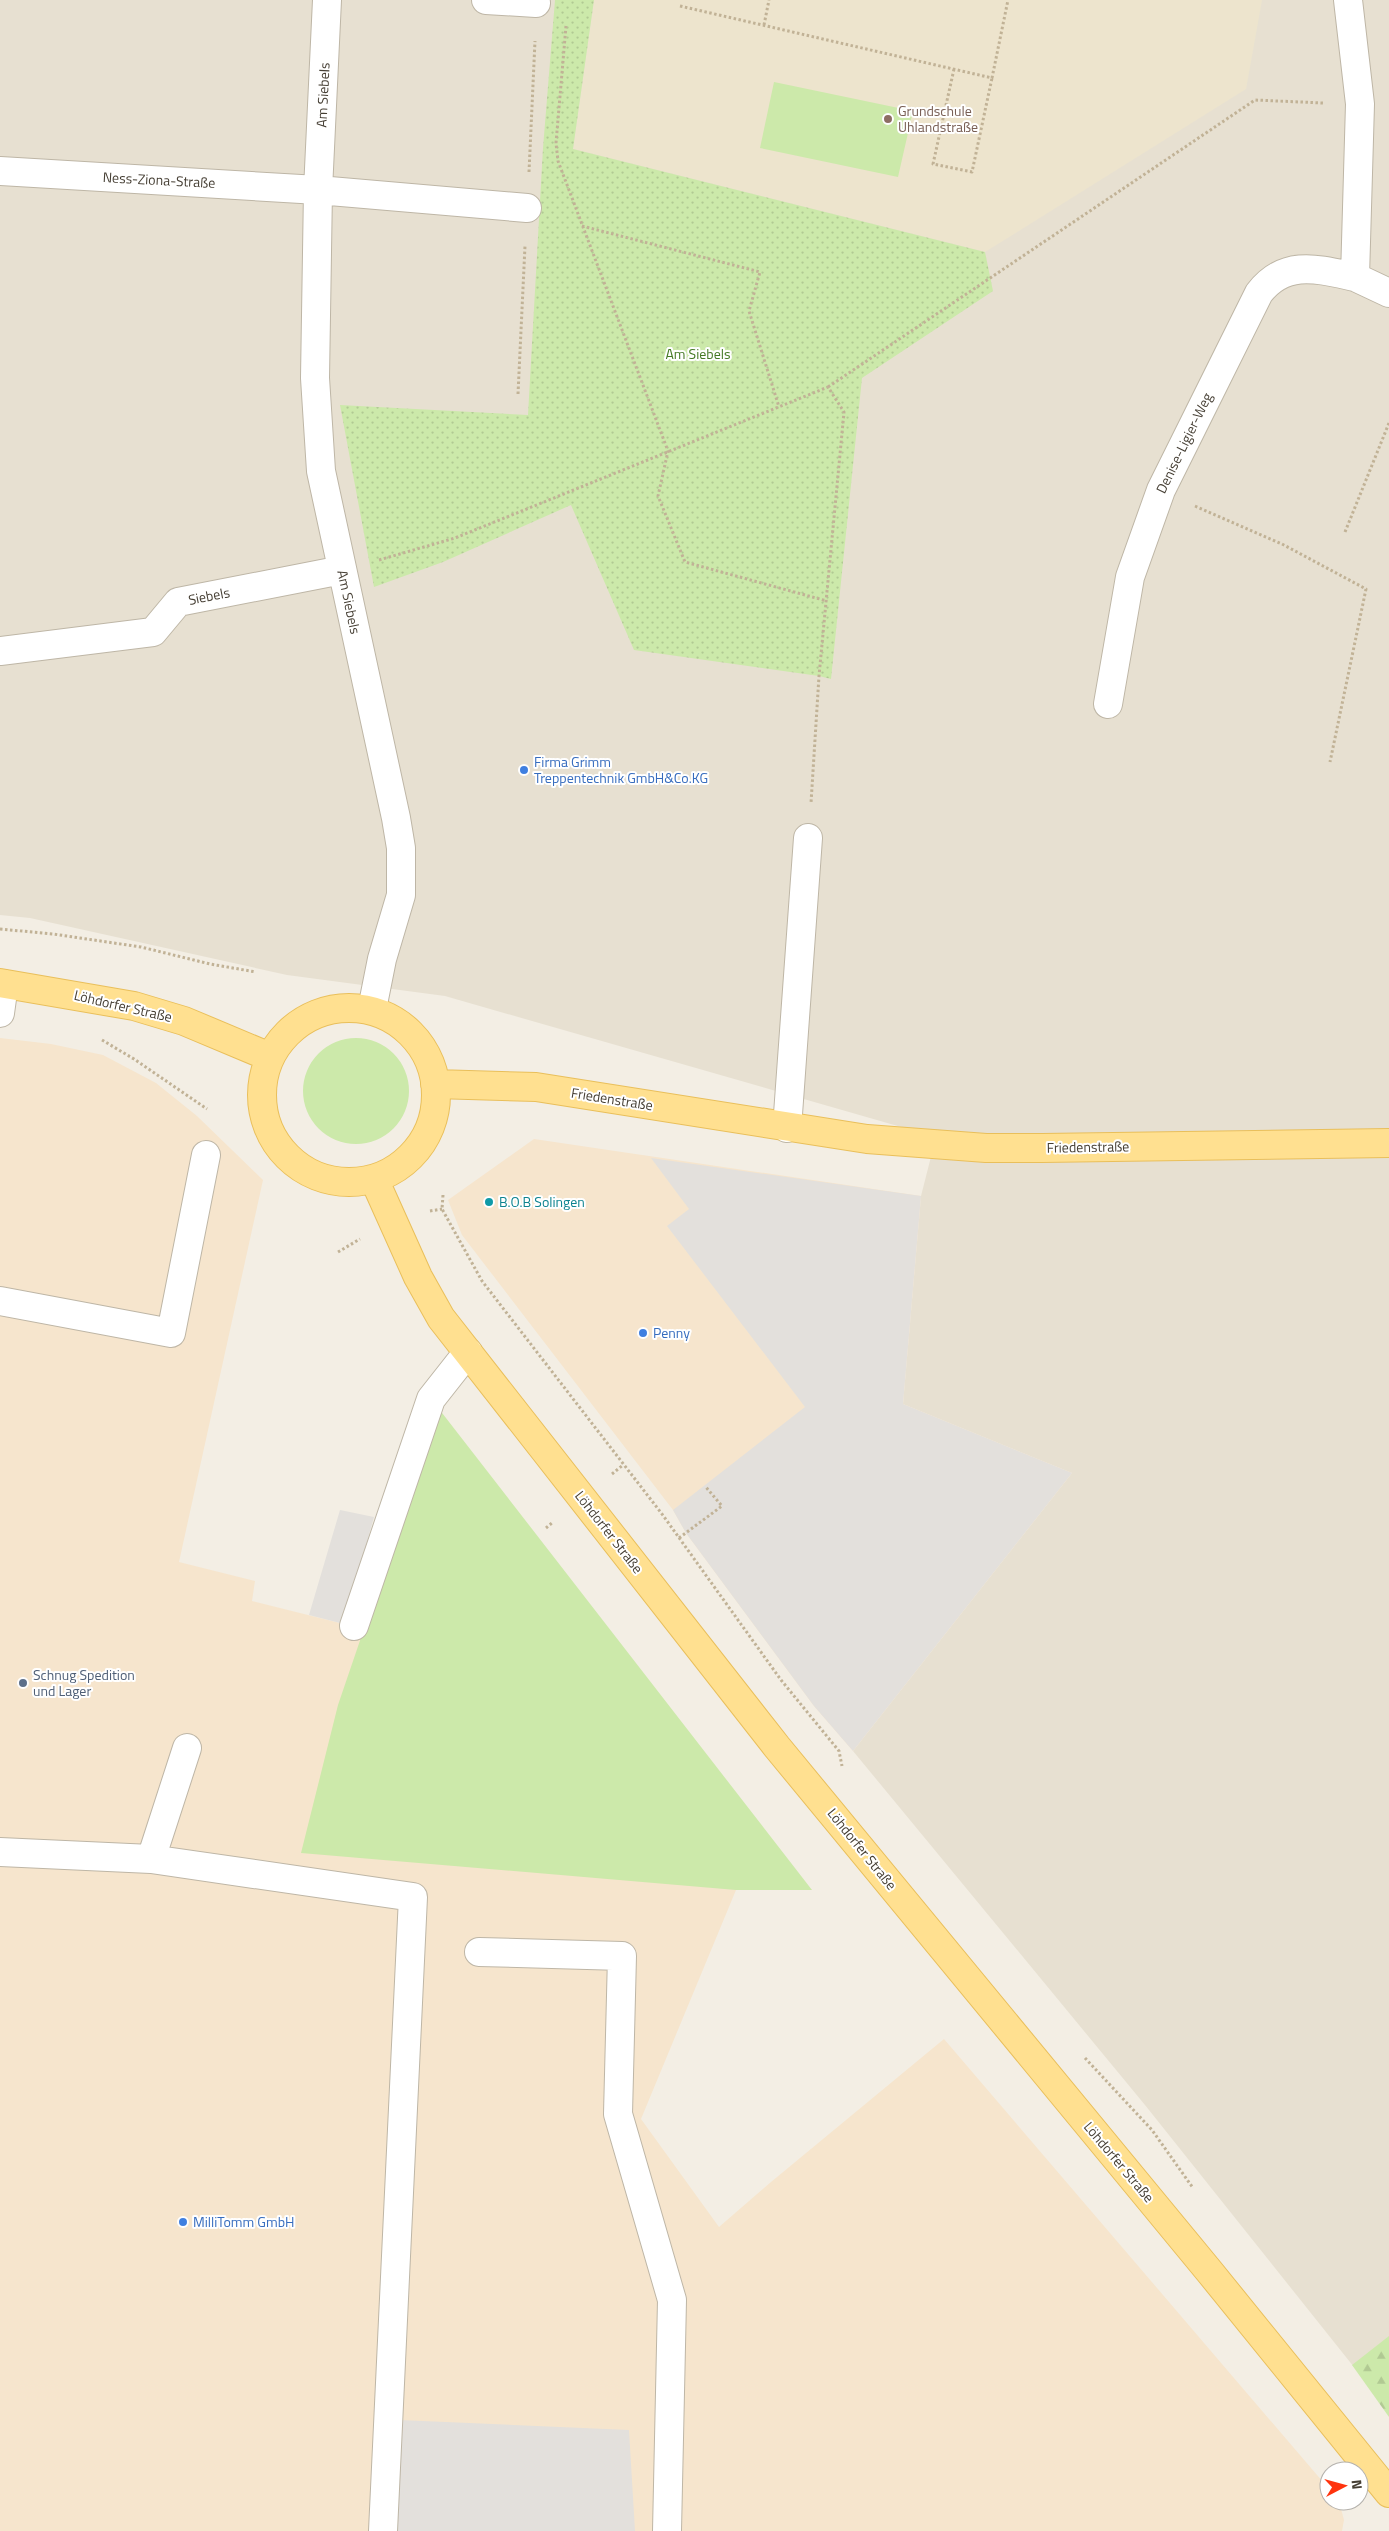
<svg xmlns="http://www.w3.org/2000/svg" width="1389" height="2531" viewBox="0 0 1389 2531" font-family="'Titillium Web',sans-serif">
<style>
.residential{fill:#e7e0d1}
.commercial{fill:#f6e5cd}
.education{fill:#ede4cd}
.grass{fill:#cce9aa}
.forest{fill:url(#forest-firs)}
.park{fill:url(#park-dots)}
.parking{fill:#e3e0dc}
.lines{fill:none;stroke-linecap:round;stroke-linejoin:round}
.minor-casing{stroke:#beb6a6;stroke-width:30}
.major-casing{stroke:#e9bf5b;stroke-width:30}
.path{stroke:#c1b296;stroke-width:3;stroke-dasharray:2.5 2.5;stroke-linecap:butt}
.minor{stroke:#fff;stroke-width:28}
.major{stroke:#ffe090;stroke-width:28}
.education-dot{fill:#8d6e63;stroke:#fff;stroke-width:2}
.shop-dot{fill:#3f7fe0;stroke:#fff;stroke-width:2}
.culture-dot{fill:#0f9aa8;stroke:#fff;stroke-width:2}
.service-dot{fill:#5c6f8a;stroke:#fff;stroke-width:2}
.labels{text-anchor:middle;stroke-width:4;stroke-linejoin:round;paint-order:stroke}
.street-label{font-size:14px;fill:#453e33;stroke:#fff}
.education-label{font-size:14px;fill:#785e54;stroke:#fff;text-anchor:start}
.park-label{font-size:14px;fill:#447924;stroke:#fff}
.shop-label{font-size:14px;fill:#366cbe;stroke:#fff;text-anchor:start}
.culture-label{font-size:14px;fill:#0d838f;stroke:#fff;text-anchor:start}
.service-label{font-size:14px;fill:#4e5e75;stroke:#fff;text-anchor:start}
</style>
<defs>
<pattern id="forest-firs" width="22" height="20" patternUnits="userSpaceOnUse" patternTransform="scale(1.25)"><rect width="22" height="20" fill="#cce9aa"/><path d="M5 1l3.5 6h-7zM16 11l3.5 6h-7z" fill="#b1c993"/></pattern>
<pattern id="park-dots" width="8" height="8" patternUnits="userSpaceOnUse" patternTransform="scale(1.25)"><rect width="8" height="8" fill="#cce9aa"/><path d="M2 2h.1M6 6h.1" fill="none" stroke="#b1c993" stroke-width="1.8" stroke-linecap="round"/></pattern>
</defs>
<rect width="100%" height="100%" fill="#f3eee4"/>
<path class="residential" d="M 0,0 L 1389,0 L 1389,2411 L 1145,2105 L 853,1751 L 1072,1473 L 903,1404 L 921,1196 L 936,1137 L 445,996 L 287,975 L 30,918 L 0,915 Z"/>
<path class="commercial" d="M 0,1038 L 51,1044 L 103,1055 L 156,1083 L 197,1116 L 263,1180 L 179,1562 L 255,1581 L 252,1601 L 344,1624 L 812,1890 L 736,1890 L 641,2119 L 719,2227 L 771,2182 L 944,2039 L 1329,2489 L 1329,2501 L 1337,2501 L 1340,2505 L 1344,2520 L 1342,2531 L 0,2531 Z
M 534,1139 L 921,1196 L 903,1404 L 1072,1473 L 853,1751 L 814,1706 L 686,1533 L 673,1510 L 462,1235 L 448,1200 Z"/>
<path class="education" d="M 594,0 L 1262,0 L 1246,89 L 985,252 L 573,149 Z"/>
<path class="grass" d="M 774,82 L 913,111 L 898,177 L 760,148 Z
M303 1091a53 53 0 1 1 106 0a53 53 0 1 1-106 0Z
M 439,1409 L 812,1890 L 736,1890 L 301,1853 L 338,1705 Z"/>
<path class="forest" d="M 1389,2336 L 1389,2417 L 1352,2365 Z"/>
<path class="park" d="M 555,0 L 594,0 L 573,149 L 985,252 L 993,291 L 862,378 L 831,679 L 819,676 L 634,650 L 571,505 L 443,562 L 374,587 L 340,405 L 528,415 L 543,148 Z"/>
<path class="parking" d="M 651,1158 L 921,1196 L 903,1404 L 1072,1473 L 853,1751 L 814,1706 L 686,1533 L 673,1510 L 805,1407 L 667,1226 L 689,1209 Z
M 340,1510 L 374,1517 L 344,1624 L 309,1615 Z
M 399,2420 L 629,2430 L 635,2531 L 396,2531 Z"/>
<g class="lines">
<defs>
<path id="minor" d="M 327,0 L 318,190 L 315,378 L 321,471 L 396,818 L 401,848 L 401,895 L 382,959 L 372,1009
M 486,0 L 536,3
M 0,171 L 318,190 L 527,208
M 1355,277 L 1389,293
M 0,651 L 153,632 L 178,602 L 342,570
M 1108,704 L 1130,577 L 1161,490 L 1259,293 C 1285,259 1318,269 1355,277 L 1360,104 L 1348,0
M 0,1013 L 4,984
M 787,1128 L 808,838
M 0,1301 L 171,1333 L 206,1155
M 354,1626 L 431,1399 L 468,1352
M 0,1852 L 151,1859 L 413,1897 L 383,2531
M 151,1859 L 187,1748
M 479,1952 L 622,1956 L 618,2114 L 672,2300 L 667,2531"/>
<path id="major" d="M 0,983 L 134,1006 L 184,1021 L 270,1057
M262 1095a87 87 0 1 1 174 0a87 87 0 1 1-174 0Z
M 435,1084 L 536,1087 L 867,1139 L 986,1148 L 1042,1148 L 1389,1143
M 374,1179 L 418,1277 L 441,1318 L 777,1747 L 1209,2271 L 1389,2493"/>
</defs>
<use href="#minor" class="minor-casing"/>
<use href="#major" class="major-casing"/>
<path class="path" d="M 680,6 L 992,78 L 1008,0
M 764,25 L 769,0
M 566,26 L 556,143 L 558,161 L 668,451 L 658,496 L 685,562 L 827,601
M 954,69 L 933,164 L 972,172 L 992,78
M 529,172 L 535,41
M 582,226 L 760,272 L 749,311 L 779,407
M 828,387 L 1255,100 L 1323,103
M 518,394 L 525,246
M 1195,506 L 1282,544 L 1366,589 L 1330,762
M 1345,532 L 1389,423
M 379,560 L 455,538 L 828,387 L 844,412 L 819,676 L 811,803
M 0,929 L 53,934 L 141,947 L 210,964 L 256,972
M 102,1040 L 134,1059 L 207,1109
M 443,1195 L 442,1209 L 482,1281 L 662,1514 L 781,1680 L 839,1751 L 842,1766
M 430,1211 L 442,1209
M 338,1252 L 360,1239
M 612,1474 L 623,1465
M 546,1528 L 553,1522
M 679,1538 L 722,1506 L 705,1486
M 1085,2058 L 1152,2130 L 1193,2188"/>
<use href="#minor" class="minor"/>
<use href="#major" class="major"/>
</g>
<circle class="education-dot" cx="888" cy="119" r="5"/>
<g class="shop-dot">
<circle cx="524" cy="770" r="5"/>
<circle cx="643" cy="1333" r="5"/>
<circle cx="183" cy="2222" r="5"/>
</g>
<circle class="culture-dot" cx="489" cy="1202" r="5"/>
<circle class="service-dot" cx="23" cy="1683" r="5"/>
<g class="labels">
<g class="street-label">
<text transform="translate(323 95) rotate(-87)" y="5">Am Siebels</text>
<text transform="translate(159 180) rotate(3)" y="5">Ness-Ziona-Straße</text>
<text transform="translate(1184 443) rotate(-64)" y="5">Denise-Ligier-Weg</text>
<text transform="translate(209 596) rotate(-11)" y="5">Siebels</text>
<text transform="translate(349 602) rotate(78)" y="5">Am Siebels</text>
<text transform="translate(123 1006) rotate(13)" y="5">Löhdorfer Straße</text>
<text transform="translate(612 1099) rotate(9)" y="5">Friedenstraße</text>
<text transform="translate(1088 1147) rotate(-1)" y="5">Friedenstraße</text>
<text transform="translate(609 1532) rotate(52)" y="5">Löhdorfer Straße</text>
<text transform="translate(862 1849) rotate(51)" y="5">Löhdorfer Straße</text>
<text transform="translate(1119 2162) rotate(50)" y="5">Löhdorfer Straße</text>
</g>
<g class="education-label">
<text x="898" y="116">Grundschule<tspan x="898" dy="16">Uhlandstraße</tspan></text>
</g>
<g class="park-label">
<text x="698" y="359">Am Siebels</text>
</g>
<g class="shop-label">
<text x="534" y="767">Firma Grimm<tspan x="534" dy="16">Treppentechnik GmbH&amp;Co.KG</tspan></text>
<text x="653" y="1338">Penny</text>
<text x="193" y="2227">MilliTomm GmbH</text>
</g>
<g class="culture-label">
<text x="499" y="1207">B.O.B Solingen</text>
</g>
<g class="service-label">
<text x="33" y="1680">Schnug Spedition<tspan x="33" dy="16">und Lager</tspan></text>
</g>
</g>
<g transform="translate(1344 2486) rotate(84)"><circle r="24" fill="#ffffff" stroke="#b5b2ad"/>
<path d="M0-4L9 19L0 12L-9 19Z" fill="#ff340e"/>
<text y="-8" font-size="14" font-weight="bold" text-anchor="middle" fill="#453e33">N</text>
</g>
</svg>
